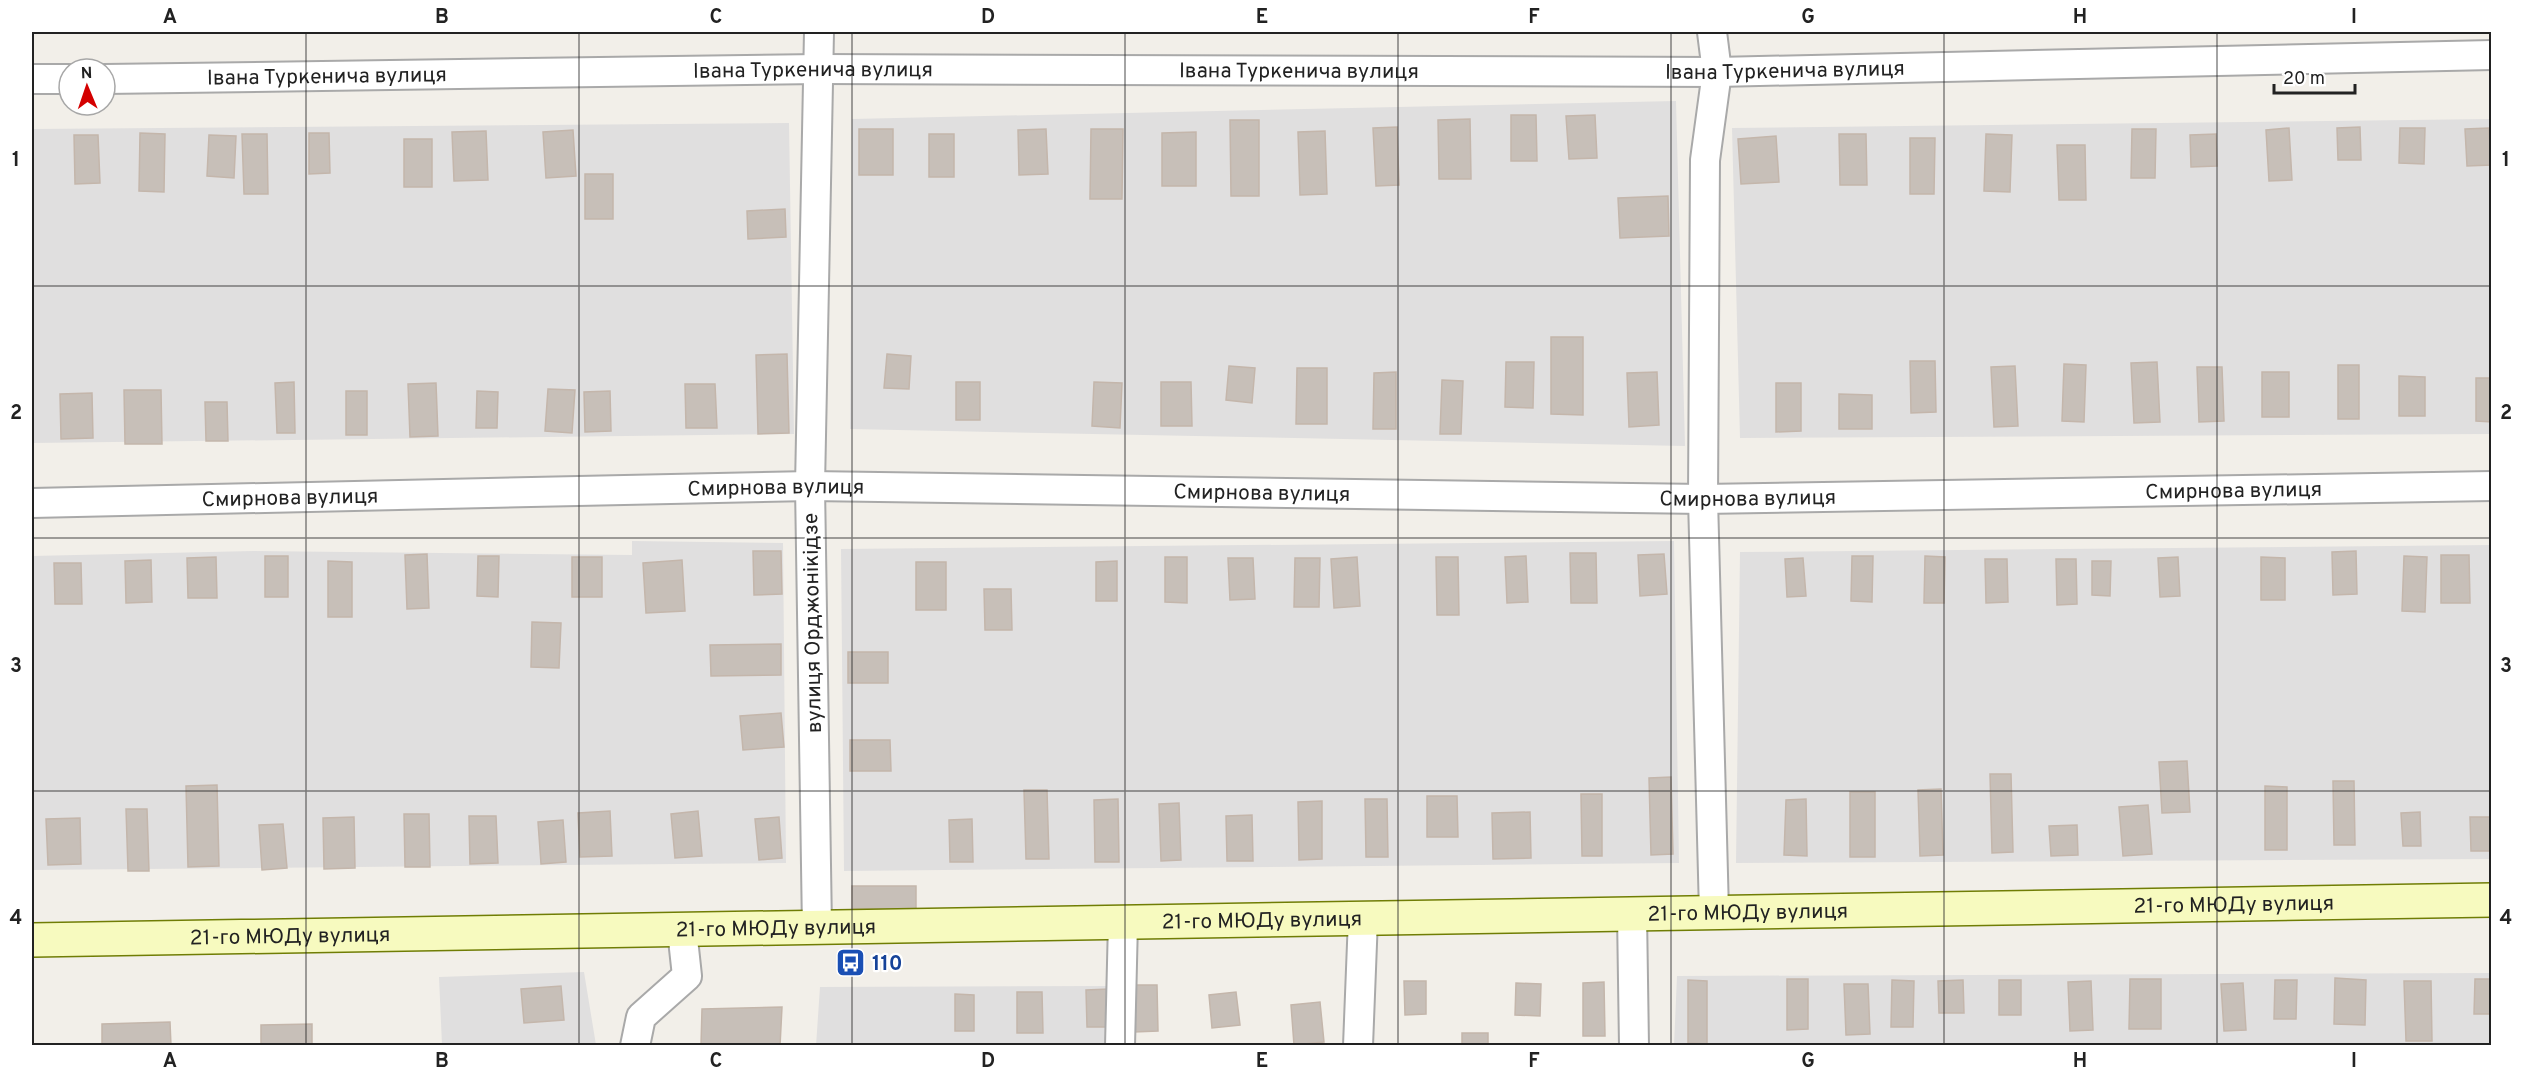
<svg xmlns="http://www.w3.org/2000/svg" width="2523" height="1077" viewBox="0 0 2523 1077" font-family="Overpass,sans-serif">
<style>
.residential{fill:#e0dfdf}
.building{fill:#c7bfb8;stroke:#c4b6ab;stroke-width:1.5}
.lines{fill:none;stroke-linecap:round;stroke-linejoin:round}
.street-casing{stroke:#a9a9a9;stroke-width:32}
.secondary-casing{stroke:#707d05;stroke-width:36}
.street{stroke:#fff;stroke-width:28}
.secondary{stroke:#f7fabf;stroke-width:33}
.grid{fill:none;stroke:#222;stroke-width:1.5;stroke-opacity:0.55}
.labels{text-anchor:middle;stroke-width:4.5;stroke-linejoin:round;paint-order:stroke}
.street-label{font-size:21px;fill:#222;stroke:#fff}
.transit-label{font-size:21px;font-weight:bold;fill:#164399;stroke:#fff;text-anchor:start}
.neatline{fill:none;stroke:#222;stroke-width:2}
.grid-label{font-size:20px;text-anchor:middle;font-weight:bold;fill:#222}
</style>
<rect width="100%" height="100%" fill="#f2efe9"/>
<path class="residential" d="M 1676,101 L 1685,446 L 850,429 L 852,119 Z
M 2491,119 L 2491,434 L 1740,438 L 1732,128 Z
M 789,123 L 794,434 L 32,443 L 32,129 Z
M 632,541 L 783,543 L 786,863 L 32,870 L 32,556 L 253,551 L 632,555 Z
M 1674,541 L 1679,863 L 844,871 L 841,549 Z
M 2491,545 L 2491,859 L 1736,863 L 1740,552 Z
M 584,972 L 596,1045 L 442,1045 L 439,977 Z
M 2491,973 L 2491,1045 L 1674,1046 L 1677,976 Z
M 1112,986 L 1110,1045 L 816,1046 L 820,987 Z"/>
<path class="building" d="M 1511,115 L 1536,115 L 1537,161 L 1511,161 Z
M 1595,115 L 1597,158 L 1569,159 L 1566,116 Z
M 1470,119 L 1471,179 L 1439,179 L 1438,120 Z
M 1230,120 L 1259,120 L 1259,196 L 1231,196 Z
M 1397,127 L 1399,185 L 1376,186 L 1373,128 Z
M 2360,127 L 2361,160 L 2338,160 L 2337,128 Z
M 2289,128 L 2292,180 L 2269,181 L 2266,130 Z
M 2400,128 L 2425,128 L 2424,164 L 2399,163 Z
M 2489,128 L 2491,165 L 2467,166 L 2465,129 Z
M 859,129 L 893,129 L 893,175 L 859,175 Z
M 1046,129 L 1048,174 L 1019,175 L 1018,130 Z
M 1091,129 L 1123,129 L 1122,199 L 1090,199 Z
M 2132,129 L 2156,129 L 2155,178 L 2131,178 Z
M 573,130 L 576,176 L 546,178 L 543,132 Z
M 486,131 L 488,180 L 454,181 L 452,132 Z
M 1325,131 L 1327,194 L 1300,195 L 1298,132 Z
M 1196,132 L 1196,186 L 1162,186 L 1162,133 Z
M 140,133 L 165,134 L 164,192 L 139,191 Z
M 309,133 L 329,133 L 330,173 L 309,174 Z
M 242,134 L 267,134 L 268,194 L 244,194 Z
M 929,134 L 954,134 L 954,177 L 929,177 Z
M 1839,134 L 1866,134 L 1867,185 L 1840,185 Z
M 1986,134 L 2012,135 L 2010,192 L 1984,191 Z
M 2216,134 L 2217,166 L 2191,167 L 2190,135 Z
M 74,135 L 98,135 L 100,183 L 75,184 Z
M 209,135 L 236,136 L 234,178 L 207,176 Z
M 1776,136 L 1779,182 L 1741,184 L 1738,139 Z
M 1910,138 L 1935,138 L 1934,194 L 1910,194 Z
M 404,139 L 432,139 L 432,187 L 404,187 Z
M 2057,145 L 2085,145 L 2086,200 L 2059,200 Z
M 585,174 L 613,174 L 613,219 L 585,219 Z
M 1668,196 L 1669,236 L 1620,238 L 1618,198 Z
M 785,209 L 786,237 L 748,239 L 747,211 Z
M 1551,337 L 1583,337 L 1583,415 L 1551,414 Z
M 787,354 L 789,433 L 758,434 L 756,355 Z
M 887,354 L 911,356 L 909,389 L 884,388 Z
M 1910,361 L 1935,361 L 1936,412 L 1911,413 Z
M 1506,362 L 1534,362 L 1533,408 L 1505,407 Z
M 2157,362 L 2160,422 L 2134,423 L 2131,363 Z
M 2064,364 L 2086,365 L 2084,422 L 2062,421 Z
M 2338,365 L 2359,365 L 2359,419 L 2338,419 Z
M 1229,366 L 1255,368 L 1252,403 L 1226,400 Z
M 2015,366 L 2018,426 L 1994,427 L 1991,367 Z
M 2197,367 L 2222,367 L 2224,421 L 2199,422 Z
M 1297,368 L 1327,368 L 1327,424 L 1296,424 Z
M 1396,372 L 1396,429 L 1373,429 L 1374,373 Z
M 1657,372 L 1659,425 L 1629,427 L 1627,373 Z
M 2262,372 L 2289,372 L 2289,417 L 2262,417 Z
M 2399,376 L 2425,377 L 2425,416 L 2399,416 Z
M 2476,378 L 2492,378 L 2492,422 L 2476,421 Z
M 1442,380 L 1463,381 L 1461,434 L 1440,434 Z
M 294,382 L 295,433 L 277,433 L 275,383 Z
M 956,382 L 980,382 L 980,420 L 956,420 Z
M 1094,382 L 1122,383 L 1120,428 L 1092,426 Z
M 1161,382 L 1191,382 L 1192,426 L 1161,426 Z
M 436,383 L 438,436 L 410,437 L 408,384 Z
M 1776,383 L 1801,383 L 1801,431 L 1776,432 Z
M 685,384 L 715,384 L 717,428 L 686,428 Z
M 548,389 L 575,390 L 572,433 L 545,431 Z
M 124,390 L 161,390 L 162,444 L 125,444 Z
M 346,391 L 367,391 L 367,435 L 346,435 Z
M 477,391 L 498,392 L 497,428 L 476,428 Z
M 610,391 L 611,431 L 585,432 L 584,392 Z
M 92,393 L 93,438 L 61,439 L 60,394 Z
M 1839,394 L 1872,395 L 1872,429 L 1839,429 Z
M 205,402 L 227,402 L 228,441 L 206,441 Z
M 753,551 L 781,551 L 782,594 L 754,595 Z
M 2356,551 L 2357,594 L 2333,595 L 2332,552 Z
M 1570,553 L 1596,553 L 1597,603 L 1571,603 Z
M 427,554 L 429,608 L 407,609 L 405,555 Z
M 1664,554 L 1667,594 L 1640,596 L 1638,555 Z
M 2441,555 L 2469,555 L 2470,603 L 2441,603 Z
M 265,556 L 288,556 L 288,597 L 265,597 Z
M 478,556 L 499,556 L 498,597 L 477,596 Z
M 1526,556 L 1528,602 L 1507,603 L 1505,557 Z
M 1852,556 L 1873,556 L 1872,602 L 1851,601 Z
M 1925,556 L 1945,557 L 1944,603 L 1924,603 Z
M 2404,556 L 2427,557 L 2425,612 L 2402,611 Z
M 216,557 L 217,598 L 188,598 L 187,558 Z
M 572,557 L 602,557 L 602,597 L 572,597 Z
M 1165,557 L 1187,557 L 1187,603 L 1165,602 Z
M 1357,557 L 1360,606 L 1334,608 L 1331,559 Z
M 1436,557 L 1458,557 L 1459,615 L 1437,615 Z
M 2178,557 L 2180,596 L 2160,597 L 2158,558 Z
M 2261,557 L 2285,558 L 2285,600 L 2261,600 Z
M 1228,558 L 1253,558 L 1255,599 L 1230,600 Z
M 1295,558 L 1320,558 L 1319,607 L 1294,607 Z
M 1803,558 L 1806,596 L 1787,597 L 1785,559 Z
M 1985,559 L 2007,559 L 2008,602 L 1986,603 Z
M 2056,559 L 2076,559 L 2077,604 L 2057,605 Z
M 151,560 L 152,602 L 126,603 L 125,561 Z
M 682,560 L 685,611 L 646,613 L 643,563 Z
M 328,561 L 352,562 L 352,617 L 328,617 Z
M 1117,561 L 1117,601 L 1096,601 L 1096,562 Z
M 2092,561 L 2111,561 L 2110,596 L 2092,595 Z
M 916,562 L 946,562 L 946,610 L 916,610 Z
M 54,563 L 81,563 L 82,604 L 55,604 Z
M 984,589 L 1011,589 L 1012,630 L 985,630 Z
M 532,622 L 561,623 L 559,668 L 531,667 Z
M 781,644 L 781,675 L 711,676 L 710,645 Z
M 848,652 L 888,652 L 888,683 L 848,683 Z
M 781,713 L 784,747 L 743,750 L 740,716 Z
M 850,740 L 890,740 L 891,771 L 850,771 Z
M 2187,761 L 2190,812 L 2162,813 L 2159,762 Z
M 1990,774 L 2011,774 L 2013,852 L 1992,853 Z
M 1671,777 L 1673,854 L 1651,855 L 1649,778 Z
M 2333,781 L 2354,781 L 2355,845 L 2334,845 Z
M 217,785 L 219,866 L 188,867 L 186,786 Z
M 2265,786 L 2287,787 L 2287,850 L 2265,850 Z
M 1941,789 L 1943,855 L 1920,856 L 1918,790 Z
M 1024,790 L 1047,790 L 1049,859 L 1026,859 Z
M 1850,792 L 1875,792 L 1875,857 L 1850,857 Z
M 1581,794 L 1602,794 L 1602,856 L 1582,856 Z
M 1427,796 L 1457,796 L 1458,837 L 1427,837 Z
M 1118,799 L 1119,862 L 1095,862 L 1094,800 Z
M 1365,799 L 1387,799 L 1388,857 L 1366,857 Z
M 1806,799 L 1807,856 L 1784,855 L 1786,800 Z
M 1322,801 L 1322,859 L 1299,860 L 1298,802 Z
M 1179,803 L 1181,860 L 1161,861 L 1159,804 Z
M 2148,805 L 2152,854 L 2123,856 L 2119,807 Z
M 126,809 L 147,809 L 149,871 L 128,871 Z
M 610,811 L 612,856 L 580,857 L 578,813 Z
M 698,811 L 702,856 L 675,858 L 671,814 Z
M 1530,812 L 1531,858 L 1493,859 L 1492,813 Z
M 2420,812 L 2421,846 L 2403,846 L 2401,813 Z
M 404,814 L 429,814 L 430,867 L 405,867 Z
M 1252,815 L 1253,861 L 1227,861 L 1226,816 Z
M 469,816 L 496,816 L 498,863 L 470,864 Z
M 354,817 L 355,868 L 324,869 L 323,818 Z
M 779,817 L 782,858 L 759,860 L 755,819 Z
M 2470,817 L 2492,817 L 2492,851 L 2471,851 Z
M 80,818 L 81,864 L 48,865 L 46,819 Z
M 972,819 L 973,862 L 950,862 L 949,820 Z
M 563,820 L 566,862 L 541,864 L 538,822 Z
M 283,824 L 287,868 L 262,870 L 259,825 Z
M 2077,825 L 2078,855 L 2051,856 L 2049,826 Z
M 852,886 L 916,886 L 916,909 L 852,909 Z
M 2335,978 L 2366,980 L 2365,1025 L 2334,1024 Z
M 1787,979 L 1808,979 L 1808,1029 L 1787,1030 Z
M 2130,979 L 2161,979 L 2161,1029 L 2129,1029 Z
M 2475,979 L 2492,979 L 2492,1014 L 2474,1014 Z
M 1688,980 L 1707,981 L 1707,1044 L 1688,1043 Z
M 1892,980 L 1914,981 L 1913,1027 L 1891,1027 Z
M 1963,980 L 1964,1013 L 1939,1013 L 1938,981 Z
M 1999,980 L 2021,980 L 2021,1015 L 1999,1015 Z
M 2275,980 L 2297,980 L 2296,1019 L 2274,1019 Z
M 1404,981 L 1426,981 L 1426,1014 L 1405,1015 Z
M 2091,981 L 2093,1030 L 2070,1031 L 2068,982 Z
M 2404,981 L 2431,981 L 2432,1041 L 2406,1041 Z
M 1604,982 L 1605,1036 L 1583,1036 L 1583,983 Z
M 1516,983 L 1541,984 L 1540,1016 L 1515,1015 Z
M 2243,983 L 2246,1030 L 2224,1031 L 2221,984 Z
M 1844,984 L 1868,984 L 1870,1034 L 1846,1035 Z
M 1133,985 L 1157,985 L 1158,1031 L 1134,1032 Z
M 561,986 L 564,1020 L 524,1023 L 521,989 Z
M 1109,989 L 1110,1027 L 1087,1027 L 1086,990 Z
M 1017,992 L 1042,992 L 1043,1033 L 1017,1033 Z
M 1236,992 L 1240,1025 L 1212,1028 L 1209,995 Z
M 955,994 L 974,995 L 974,1031 L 955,1031 Z
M 1320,1002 L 1324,1042 L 1294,1045 L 1291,1005 Z
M 782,1007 L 780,1046 L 701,1045 L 702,1009 Z
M 170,1022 L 171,1046 L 102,1046 L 102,1024 Z
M 312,1024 L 312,1046 L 261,1046 L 261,1025 Z
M 1462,1033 L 1488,1033 L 1488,1046 L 1462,1046 Z"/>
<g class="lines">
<defs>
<g id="street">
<path d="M 1712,32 L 1717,72 L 1705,160 L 1703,499 L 1714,912"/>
<path d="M 32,79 L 69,79"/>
<path id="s1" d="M 105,79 L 819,69 L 1717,72 L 2492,55"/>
<path id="s2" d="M 32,503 L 810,486 L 1703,499 L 2492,486"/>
<path d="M 1632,914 L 1634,1046"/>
<path d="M 817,928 L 810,486 L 819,32"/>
<path d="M 635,1046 L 641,1017 L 687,976 L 682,930"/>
<path d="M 1120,1046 L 1123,922"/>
<path d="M 1358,1046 L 1363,918"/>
</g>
<g id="secondary">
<path id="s3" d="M 32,940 L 2492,900"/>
</g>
</defs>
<use href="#street" class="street-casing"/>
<use href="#secondary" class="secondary-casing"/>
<use href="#street" class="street"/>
<use href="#secondary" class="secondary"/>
</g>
<path class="grid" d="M 306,32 L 306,1046M 579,32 L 579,1046M 852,32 L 852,1046M 1125,32 L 1125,1046M 1398,32 L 1398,1046M 1671,32 L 1671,1046M 1944,32 L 1944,1046M 2217,32 L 2217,1046M 32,286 L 2492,286M 32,538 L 2492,538M 32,791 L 2492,791"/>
<defs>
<symbol id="bus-square" viewBox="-11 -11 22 22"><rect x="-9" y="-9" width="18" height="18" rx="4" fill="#1a4fb4" stroke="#fff"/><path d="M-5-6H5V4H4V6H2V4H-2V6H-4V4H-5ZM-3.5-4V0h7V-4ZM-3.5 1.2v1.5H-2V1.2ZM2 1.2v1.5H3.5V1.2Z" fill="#fff"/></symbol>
</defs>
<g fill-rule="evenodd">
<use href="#bus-square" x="834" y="946" width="33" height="33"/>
</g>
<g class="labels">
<g class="street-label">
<text dy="7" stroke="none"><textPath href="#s1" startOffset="708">Івана Туркенича вулиця</textPath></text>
<text dy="7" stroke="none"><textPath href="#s1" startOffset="1680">Івана Туркенича вулиця</textPath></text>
<text dy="7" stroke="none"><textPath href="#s1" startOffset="1194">Івана Туркенича вулиця</textPath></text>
<text dy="7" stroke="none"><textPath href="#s1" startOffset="222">Івана Туркенича вулиця</textPath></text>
<text dy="7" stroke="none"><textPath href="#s2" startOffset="744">Смирнова вулиця</textPath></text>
<text dy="7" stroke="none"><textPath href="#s2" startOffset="2202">Смирнова вулиця</textPath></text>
<text dy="7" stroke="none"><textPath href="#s2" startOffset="1230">Смирнова вулиця</textPath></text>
<text dy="7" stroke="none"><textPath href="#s2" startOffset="1716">Смирнова вулиця</textPath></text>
<text dy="7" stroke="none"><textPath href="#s2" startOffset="258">Смирнова вулиця</textPath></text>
<text transform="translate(812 623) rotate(-91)" y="7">вулиця Орджонікідзе</text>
<text dy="7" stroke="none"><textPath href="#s3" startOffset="2202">21-го МЮДу вулиця</textPath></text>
<text dy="7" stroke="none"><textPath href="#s3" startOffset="1716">21-го МЮДу вулиця</textPath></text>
<text dy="7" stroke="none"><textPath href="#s3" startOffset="1230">21-го МЮДу вулиця</textPath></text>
<text dy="7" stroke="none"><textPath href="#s3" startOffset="744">21-го МЮДу вулиця</textPath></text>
<text dy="7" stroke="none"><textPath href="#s3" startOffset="258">21-го МЮДу вулиця</textPath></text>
</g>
<g class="transit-label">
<text x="872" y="970">110</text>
</g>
</g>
<rect width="2523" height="1077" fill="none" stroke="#ffffff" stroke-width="66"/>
<g transform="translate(87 87) rotate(358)"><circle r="28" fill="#ffffff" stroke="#a7a7a7" stroke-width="1.5"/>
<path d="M0-4.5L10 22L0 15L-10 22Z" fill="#d40000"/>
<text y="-9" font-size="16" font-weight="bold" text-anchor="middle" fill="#222222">N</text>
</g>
<path d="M2274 84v9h81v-9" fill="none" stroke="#222222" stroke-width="3"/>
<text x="2283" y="84" font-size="18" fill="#222222" stroke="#ffffff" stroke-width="4.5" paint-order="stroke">20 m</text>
<rect x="33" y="33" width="2457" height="1011" class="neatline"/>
<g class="grid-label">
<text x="170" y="23">A</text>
<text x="442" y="23">B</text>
<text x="716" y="23">C</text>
<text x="988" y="23">D</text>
<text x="1262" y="23">E</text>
<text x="1534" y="23">F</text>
<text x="1808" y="23">G</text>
<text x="2080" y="23">H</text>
<text x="2354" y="23">I</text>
<text x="16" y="166">1</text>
<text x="2506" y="166">1</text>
<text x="16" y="419">2</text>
<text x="2506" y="419">2</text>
<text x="16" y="672">3</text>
<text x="2506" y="672">3</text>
<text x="16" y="924">4</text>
<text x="2506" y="924">4</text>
<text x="170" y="1067">A</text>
<text x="442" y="1067">B</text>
<text x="716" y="1067">C</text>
<text x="988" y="1067">D</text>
<text x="1262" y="1067">E</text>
<text x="1534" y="1067">F</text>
<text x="1808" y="1067">G</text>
<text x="2080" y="1067">H</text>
<text x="2354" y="1067">I</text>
</g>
</svg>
